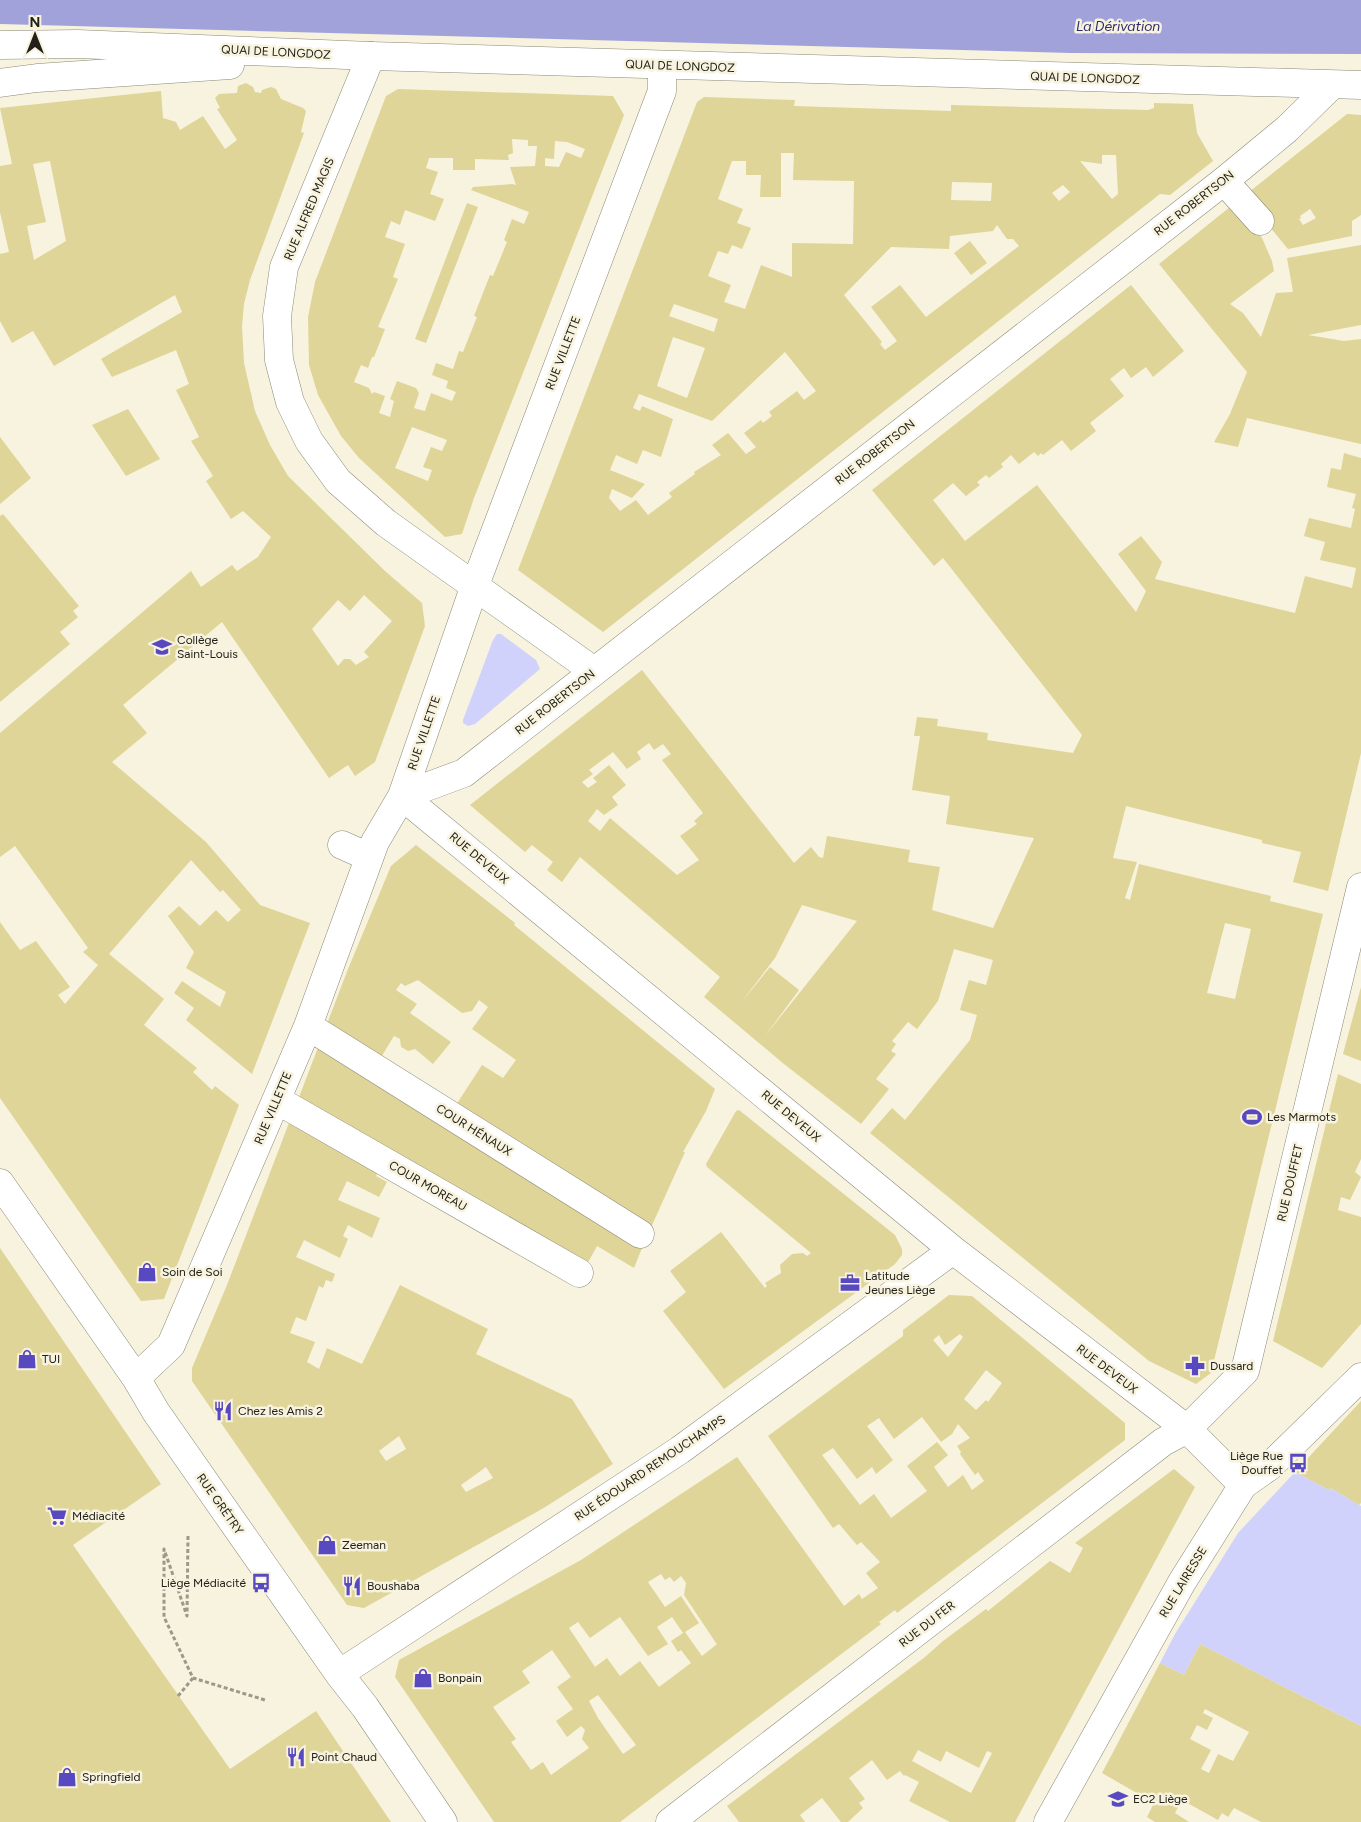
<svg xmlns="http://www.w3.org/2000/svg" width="1361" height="1822" viewBox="0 0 1361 1822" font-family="Figtree,sans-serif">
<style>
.green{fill:#d0d2fb}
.water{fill:#a1a2da}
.building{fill:#dfd598;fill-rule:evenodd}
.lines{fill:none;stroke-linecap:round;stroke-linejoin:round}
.minor-casing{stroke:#8c8977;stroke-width:29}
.major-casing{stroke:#8c8977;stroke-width:29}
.path{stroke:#9c998a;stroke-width:3;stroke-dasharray:4 2.5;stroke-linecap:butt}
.minor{stroke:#fff;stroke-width:28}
.major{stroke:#fff;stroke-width:28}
.labels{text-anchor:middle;stroke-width:5;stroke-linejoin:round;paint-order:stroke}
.street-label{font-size:12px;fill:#222119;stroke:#f7f3df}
.poi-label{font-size:12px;fill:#222119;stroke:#f7f3df;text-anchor:start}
.water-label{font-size:14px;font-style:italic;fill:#312a6c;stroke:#f7f3df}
</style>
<rect width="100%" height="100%" fill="#f7f3df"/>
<path class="green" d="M 497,634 L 501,634 L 536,660 L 540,669 L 475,724 L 468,726 L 463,723 L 463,720 L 493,640 Z
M 1295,1472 L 1329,1490 L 1331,1488 L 1361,1506 L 1361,1726 L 1200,1644 L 1184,1675 L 1160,1663 L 1175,1634 L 1238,1533 Z"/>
<path class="water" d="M 0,0 L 1361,0 L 1361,54 L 1071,53 L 0,24 Z"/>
<path class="building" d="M 246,83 L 253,87 L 255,92 L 261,93 L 262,90 L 271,87 L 276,89 L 281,99 L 303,108 L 306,111 L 301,132 L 304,133 L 250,280 L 244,304 L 242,326 L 244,363 L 255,411 L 270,445 L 288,476 L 385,571 L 422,603 L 425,626 L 375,762 L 355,776 L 348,765 L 329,778 L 222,622 L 123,705 L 147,733 L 112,762 L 206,842 L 260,905 L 310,923 L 252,1074 L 186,1020 L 194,1008 L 174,993 L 182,981 L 220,1007 L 226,992 L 186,968 L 194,952 L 168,916 L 179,906 L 200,926 L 216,910 L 228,922 L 241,910 L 223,890 L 220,892 L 191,860 L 109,954 L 164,999 L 144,1025 L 197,1068 L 193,1072 L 212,1090 L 215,1086 L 239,1105 L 164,1299 L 141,1301 L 0,1098 L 0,922 L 20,950 L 36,941 L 70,987 L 58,995 L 65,1004 L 98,965 L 83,952 L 88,948 L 15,846 L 0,857 L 0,733 L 191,571 L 201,587 L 232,565 L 237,571 L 258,557 L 271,537 L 243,511 L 231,519 L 206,481 L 213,476 L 191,441 L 199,437 L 176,390 L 189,384 L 176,350 L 112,377 L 101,359 L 182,312 L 175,295 L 54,366 L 33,331 L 12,343 L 0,321 L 0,254 L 9,252 L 0,212 L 0,166 L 12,164 L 0,108 L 161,91 L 163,118 L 176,122 L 180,130 L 203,116 L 225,149 L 237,140 L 217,109 L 220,108 L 215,98 L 219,94 L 237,93 L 238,86 ZM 50,161 L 66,241 L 34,260 L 27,226 L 46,222 L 33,164 ZM 364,595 L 392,621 L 364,652 L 369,657 L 356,665 L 350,659 L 344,659 L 338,666 L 312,629 L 338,600 L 350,611 Z
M 398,89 L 613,96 L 624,115 L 474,498 L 462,534 L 445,537 L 359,458 L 341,436 L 318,395 L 309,365 L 308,317 L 315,282 L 386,96 ZM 512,139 L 528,140 L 528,146 L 537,146 L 535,166 L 510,167 L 516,185 L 512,184 L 473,187 L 471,190 L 529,212 L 524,224 L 512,219 L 504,240 L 507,242 L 493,276 L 490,275 L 474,316 L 477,317 L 463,352 L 459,351 L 453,369 L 436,363 L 432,375 L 448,381 L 446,388 L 456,392 L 452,401 L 431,393 L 425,411 L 417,409 L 414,408 L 419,393 L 416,388 L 397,381 L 390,399 L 394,401 L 390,417 L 379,413 L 385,396 L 374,392 L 372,394 L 369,388 L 354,382 L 361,365 L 368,368 L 372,357 L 374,357 L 385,329 L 378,327 L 398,279 L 393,277 L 405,244 L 385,237 L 391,221 L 400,225 L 405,210 L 435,221 L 444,199 L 430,194 L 438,172 L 426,168 L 429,158 L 453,158 L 453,170 L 475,170 L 475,159 L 509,160 L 508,155 L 513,153 ZM 555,141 L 567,142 L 585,149 L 581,158 L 566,152 L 559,167 L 545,166 L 545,158 L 554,159 ZM 412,427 L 447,440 L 442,451 L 431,447 L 423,467 L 432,470 L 428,481 L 395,468 Z
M 704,97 L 795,100 L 794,106 L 951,111 L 951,105 L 1148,110 L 1154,108 L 1154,103 L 1193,104 L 1197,133 L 1213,161 L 1170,195 L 1160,194 L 603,632 L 518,570 L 697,102 ZM 781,153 L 794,153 L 793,180 L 854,181 L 853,244 L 792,243 L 792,277 L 761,265 L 745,309 L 724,302 L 731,285 L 708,276 L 718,251 L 728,254 L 732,245 L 742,249 L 751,228 L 737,223 L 743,209 L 718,199 L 732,161 L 746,161 L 746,175 L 761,175 L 760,197 L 781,197 ZM 1102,155 L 1116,155 L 1118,194 L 1112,199 L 1080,161 L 1102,164 ZM 952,182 L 992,183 L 991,201 L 951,200 ZM 1063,185 L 1070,192 L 1059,201 L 1052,193 ZM 997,225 L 1007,239 L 1013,239 L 1019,246 L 926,317 L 900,285 L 871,307 L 897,341 L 885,350 L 880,344 L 882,342 L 844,295 L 891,247 L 949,249 L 950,236 L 993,231 ZM 674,304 L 718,319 L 714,332 L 669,316 ZM 673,337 L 705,348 L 687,398 L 657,386 ZM 785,352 L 816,391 L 804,400 L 797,391 L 769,412 L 772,416 L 763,423 L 761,420 L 744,433 L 756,447 L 746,454 L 728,433 L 712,445 L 721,455 L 694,472 L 695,474 L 669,493 L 672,497 L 648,515 L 636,500 L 620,511 L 609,498 L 612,489 L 632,498 L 645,484 L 610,470 L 616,455 L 637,464 L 643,450 L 661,457 L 673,419 L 642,406 L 640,411 L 633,408 L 639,394 L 712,421 Z
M 1347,114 L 1361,115 L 1361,215 L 1352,221 L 1352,236 L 1288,249 L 1244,196 ZM 1310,209 L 1316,218 L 1303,225 L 1299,219 L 1301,218 L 1300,216 Z
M 467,203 L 478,207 L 426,343 L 415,339 Z
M 1235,203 L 1262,238 L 1272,261 L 1274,271 L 1230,304 L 1243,313 L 1261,337 L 1276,293 L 1293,292 L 1287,258 L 1361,245 L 1361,325 L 1308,335 L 1344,341 L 1361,339 L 1361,444 L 1247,418 L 1238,447 L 1214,442 L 1230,414 L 1247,372 L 1159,264 Z
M 970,241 L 987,263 L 971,275 L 954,253 Z
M 1131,285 L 1184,351 L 1153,377 L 1146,367 L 1131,378 L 1124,368 L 1110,379 L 1124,396 L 1090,423 L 1096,431 L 1071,451 L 1062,440 L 1043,455 L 1041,453 L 1038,456 L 1034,452 L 1019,464 L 1011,455 L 1001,464 L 1003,467 L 989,478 L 986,475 L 977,482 L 980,485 L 966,496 L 953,483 L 933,500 L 965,541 L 1037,485 L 1136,612 L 1146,591 L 1118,554 L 1141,536 L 1162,562 L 1155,579 L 1295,613 L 1305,576 L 1352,588 L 1356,568 L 1320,560 L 1325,542 L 1304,536 L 1309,518 L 1351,528 L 1355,509 L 1352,508 L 1356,494 L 1327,487 L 1331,468 L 1341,470 L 1344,453 L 1361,458 L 1361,753 L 1328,891 L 1293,882 L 1301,852 L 1262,843 L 1262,840 L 1126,806 L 1113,858 L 1137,862 L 1125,898 L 1130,900 L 1139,864 L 1271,896 L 1270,901 L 1323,914 L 1211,1373 L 1196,1384 L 1149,1361 L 870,1133 L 892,1108 L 905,1120 L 970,1040 L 977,1015 L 960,1010 L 969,980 L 986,985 L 993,960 L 954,949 L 938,1001 L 917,1029 L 908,1022 L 892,1041 L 896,1044 L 891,1051 L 896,1054 L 876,1079 L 889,1089 L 861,1124 L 784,1064 L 704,997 L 720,977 L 580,857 L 562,882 L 547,870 L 553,862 L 532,845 L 525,852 L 470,805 L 642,670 L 794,863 L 811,847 L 819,857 L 823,858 L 827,836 L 910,850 L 908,862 L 940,867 L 932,910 L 993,928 L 1034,838 L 946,824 L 950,796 L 912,790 L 920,736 L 914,736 L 917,717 L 938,719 L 937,726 L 988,733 L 987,740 L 1073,753 L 1082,735 L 943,558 L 934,566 L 872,490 ZM 649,743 L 654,750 L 663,744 L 671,754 L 662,760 L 703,813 L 694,821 L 697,824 L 680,836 L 699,860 L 677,875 L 610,818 L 600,831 L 588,821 L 597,809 L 604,815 L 618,805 L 612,797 L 626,785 L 609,765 L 593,778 L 597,782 L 588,788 L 582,782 L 593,774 L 589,770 L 613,752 L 627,769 L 641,759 L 637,752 ZM 802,905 L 857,921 L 765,1036 L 799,990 L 770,967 L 740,1004 L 775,958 ZM 1225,923 L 1251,929 L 1235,999 L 1207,993 Z
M 128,409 L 160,459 L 126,476 L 92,425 Z
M 0,437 L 31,478 L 0,504 Z
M 3,514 L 79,606 L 73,611 L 78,617 L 60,632 L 70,644 L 0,702 L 0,516 Z
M 416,845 L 515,923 L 514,925 L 715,1089 L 706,1111 L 683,1152 L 685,1152 L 648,1234 L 454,1108 L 482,1065 L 503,1078 L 516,1060 L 472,1029 L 488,1007 L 479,1000 L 472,1011 L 462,1013 L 418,980 L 405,986 L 401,983 L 396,990 L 417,1004 L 410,1013 L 451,1042 L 433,1064 L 415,1049 L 408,1051 L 401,1047 L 400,1039 L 394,1036 L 380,1059 L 644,1243 L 634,1268 L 597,1246 L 585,1268 L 296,1105 L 348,969 L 391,866 Z
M 1361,987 L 1361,1061 L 1343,1054 Z
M 1338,1074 L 1361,1084 L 1361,1159 L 1355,1172 L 1361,1177 L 1350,1200 L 1341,1197 L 1338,1210 L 1361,1217 L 1361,1324 L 1322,1368 L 1273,1341 Z
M 739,1110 L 895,1235 L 902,1249 L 902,1255 L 895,1264 L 724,1389 L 663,1311 L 686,1292 L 670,1271 L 721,1232 L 765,1288 L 767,1286 L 765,1283 L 781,1273 L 780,1265 L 792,1254 L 803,1253 L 807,1256 L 811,1253 L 707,1167 L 706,1164 L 736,1111 Z
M 292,1115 L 382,1164 L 376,1176 L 387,1182 L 379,1197 L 347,1181 L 338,1200 L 380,1218 L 372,1238 L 348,1225 L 343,1236 L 348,1239 L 340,1258 L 304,1240 L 296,1257 L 335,1274 L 332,1282 L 326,1280 L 323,1288 L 319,1286 L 306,1321 L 296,1317 L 290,1333 L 315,1342 L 307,1362 L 319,1369 L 327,1348 L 362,1364 L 400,1285 L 488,1329 L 476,1354 L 572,1399 L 613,1464 L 542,1509 L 364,1608 L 347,1605 L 192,1381 L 192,1368 L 227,1285 ZM 399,1436 L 406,1449 L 386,1461 L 379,1451 ZM 486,1467 L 493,1478 L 466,1492 L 461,1485 Z
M 0,1248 L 161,1484 L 73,1545 L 230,1769 L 316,1711 L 391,1822 L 0,1822 Z
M 949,1295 L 972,1296 L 1125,1423 L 1125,1440 L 897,1613 L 895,1610 L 879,1622 L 881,1624 L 620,1822 L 494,1822 L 395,1677 L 399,1660 L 581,1560 L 737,1457 L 844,1606 L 859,1594 L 862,1599 L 878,1588 L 866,1573 L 880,1562 L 861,1542 L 857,1545 L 839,1524 L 833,1528 L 768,1436 L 903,1336 L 903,1330 ZM 960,1334 L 963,1337 L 948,1357 L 933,1340 L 939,1335 L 945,1345 ZM 986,1370 L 1002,1383 L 988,1402 L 986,1400 L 976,1410 L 964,1399 ZM 922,1417 L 941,1442 L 952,1434 L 958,1424 L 970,1438 L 957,1446 L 961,1452 L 960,1454 L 975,1475 L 978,1472 L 984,1481 L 972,1490 L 963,1475 L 948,1487 L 934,1467 L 948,1455 L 937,1442 L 907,1466 L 927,1491 L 891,1518 L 874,1494 L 860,1505 L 822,1455 L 833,1448 L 857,1479 L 872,1467 L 876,1474 L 893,1460 L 867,1426 L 879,1418 L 894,1439 ZM 661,1574 L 665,1580 L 670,1577 L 674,1582 L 681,1576 L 686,1583 L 684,1595 L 716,1643 L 717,1644 L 702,1656 L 685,1632 L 699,1623 L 681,1596 L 665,1607 L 648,1582 ZM 620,1617 L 648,1656 L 668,1644 L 657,1627 L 672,1617 L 683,1633 L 671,1641 L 678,1652 L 681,1650 L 691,1663 L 659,1687 L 640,1661 L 620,1676 L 607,1658 L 595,1667 L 569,1628 L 578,1622 L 590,1638 ZM 552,1650 L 571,1677 L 557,1687 L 573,1709 L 556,1721 L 567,1737 L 581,1726 L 585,1730 L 582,1739 L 589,1748 L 551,1775 L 543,1762 L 531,1770 L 511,1742 L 516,1739 L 493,1707 L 530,1683 L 522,1671 ZM 598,1695 L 636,1745 L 623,1754 L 598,1718 L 589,1701 Z
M 1361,1401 L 1361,1503 L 1359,1505 L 1331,1488 L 1329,1490 L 1295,1472 Z
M 1174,1469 L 1195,1487 L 1015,1822 L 950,1822 L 909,1801 L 919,1782 L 905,1775 L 904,1776 L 900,1771 L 887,1780 L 872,1760 L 849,1778 L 865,1799 L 859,1803 L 863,1808 L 848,1822 L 841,1822 L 822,1798 L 800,1815 L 805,1822 L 739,1822 L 727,1806 L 925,1657 L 943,1641 L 986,1609 L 988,1611 L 1050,1561 L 1070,1573 L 1083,1548 L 1075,1543 ZM 918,1750 L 941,1762 L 946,1751 L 979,1768 L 987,1751 L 992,1753 L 971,1793 L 912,1761 Z
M 1200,1644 L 1361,1726 L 1361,1822 L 1261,1822 L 1234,1808 L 1228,1817 L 1222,1813 L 1218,1820 L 1182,1800 L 1175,1813 L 1189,1822 L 1155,1822 L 1147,1817 L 1154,1803 L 1102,1773 L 1160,1663 L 1184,1675 ZM 1205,1709 L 1249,1732 L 1233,1761 L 1218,1754 L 1209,1773 L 1201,1769 L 1211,1750 L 1190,1739 L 1197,1725 L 1207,1730 L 1213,1718 L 1203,1713 Z"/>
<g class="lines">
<defs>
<path id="minor" d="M 371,56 L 284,267 L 277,316 L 279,360 L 290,402 L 309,441 L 338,481 L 386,523 L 594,671
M 1224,181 L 1260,221
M 402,796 L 464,773 L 1224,181 L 1287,129 L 1332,85
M 402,796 L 953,1250 L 1187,1429 L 1243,1485
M 342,845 L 369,857
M 308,1026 L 640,1234
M 277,1100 L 579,1273
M 0,1183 L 136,1378 L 156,1412 L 339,1674 L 365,1707 L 443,1822
M 136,1378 L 171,1345 L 308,1026 L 375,842 L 402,796 L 475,585 L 662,91 L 662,65
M 339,1674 L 680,1450 L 953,1250
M 670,1822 L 1163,1442 L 1187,1429 L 1245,1371 L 1361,887
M 1048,1822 L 1182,1582 L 1243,1485 L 1270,1466 L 1361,1377"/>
<path id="major" d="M 0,45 L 78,44 L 371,56 L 1361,85
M 0,83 L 37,78 L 230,65"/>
</defs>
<use href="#minor" class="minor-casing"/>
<use href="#major" class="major-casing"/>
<path class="path" d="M 188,1536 L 187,1616 L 164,1549 L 164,1617 L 193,1678 L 265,1700
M 178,1696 L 193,1678"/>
<use href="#minor" class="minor"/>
<use href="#major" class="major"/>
</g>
<defs>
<symbol id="school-bare" viewBox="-9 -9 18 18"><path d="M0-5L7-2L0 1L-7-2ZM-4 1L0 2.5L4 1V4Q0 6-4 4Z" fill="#5849c1" stroke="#f7f3df" stroke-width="2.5" paint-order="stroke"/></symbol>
<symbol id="stadium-bare" viewBox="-9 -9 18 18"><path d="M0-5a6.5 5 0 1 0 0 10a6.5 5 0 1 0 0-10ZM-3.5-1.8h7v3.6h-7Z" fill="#5849c1" stroke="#f7f3df" stroke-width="2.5" paint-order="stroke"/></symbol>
<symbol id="shop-bare" viewBox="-9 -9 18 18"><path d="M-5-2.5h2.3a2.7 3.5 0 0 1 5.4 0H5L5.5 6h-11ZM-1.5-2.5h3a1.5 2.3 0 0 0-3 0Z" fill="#5849c1" stroke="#f7f3df" stroke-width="2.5" paint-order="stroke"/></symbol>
<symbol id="office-bare" viewBox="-9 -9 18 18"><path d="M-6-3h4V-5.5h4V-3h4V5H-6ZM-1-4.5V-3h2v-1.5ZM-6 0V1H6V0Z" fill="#5849c1" stroke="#f7f3df" stroke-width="2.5" paint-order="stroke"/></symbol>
<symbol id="pharmacy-bare" viewBox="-9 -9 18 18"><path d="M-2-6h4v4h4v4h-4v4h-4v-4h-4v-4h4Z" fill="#5849c1" stroke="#f7f3df" stroke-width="2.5" paint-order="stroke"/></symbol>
<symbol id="restaurant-bare" viewBox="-9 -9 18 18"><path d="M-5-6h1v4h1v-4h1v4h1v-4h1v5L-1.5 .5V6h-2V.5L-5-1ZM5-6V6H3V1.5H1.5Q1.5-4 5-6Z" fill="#5849c1" stroke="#f7f3df" stroke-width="2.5" paint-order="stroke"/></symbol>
<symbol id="bus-bare" viewBox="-9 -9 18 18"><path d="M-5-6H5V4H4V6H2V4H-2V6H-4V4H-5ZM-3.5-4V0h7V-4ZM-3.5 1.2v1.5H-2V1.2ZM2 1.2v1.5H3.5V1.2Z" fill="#5849c1" stroke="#f7f3df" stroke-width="2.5" paint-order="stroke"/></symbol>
<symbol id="supermarket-bare" viewBox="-9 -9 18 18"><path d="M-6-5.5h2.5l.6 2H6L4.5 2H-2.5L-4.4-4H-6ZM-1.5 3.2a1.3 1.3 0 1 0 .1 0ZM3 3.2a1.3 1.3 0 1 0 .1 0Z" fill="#5849c1" stroke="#f7f3df" stroke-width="2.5" paint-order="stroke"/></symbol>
</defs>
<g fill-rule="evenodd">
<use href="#school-bare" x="148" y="633" width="28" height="28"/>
<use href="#stadium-bare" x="1238" y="1103" width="28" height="28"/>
<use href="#shop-bare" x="133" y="1258" width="28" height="28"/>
<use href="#office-bare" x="836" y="1269" width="28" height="28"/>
<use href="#shop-bare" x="13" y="1345" width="28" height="28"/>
<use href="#pharmacy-bare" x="1181" y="1352" width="28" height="28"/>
<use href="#restaurant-bare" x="209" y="1397" width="28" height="28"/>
<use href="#bus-bare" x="1284" y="1449" width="28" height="28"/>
<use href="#supermarket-bare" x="43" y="1502" width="28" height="28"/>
<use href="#shop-bare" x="313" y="1531" width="28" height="28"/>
<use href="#bus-bare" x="247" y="1569" width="28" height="28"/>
<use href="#restaurant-bare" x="338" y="1572" width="28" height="28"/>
<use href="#shop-bare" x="409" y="1664" width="28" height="28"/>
<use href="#restaurant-bare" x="282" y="1743" width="28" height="28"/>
<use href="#shop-bare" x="53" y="1763" width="28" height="28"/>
<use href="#school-bare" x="1104" y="1785" width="28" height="28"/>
</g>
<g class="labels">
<g class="street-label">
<text transform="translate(276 52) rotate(3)" y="4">QUAI DE LONGDOZ</text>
<text transform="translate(680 66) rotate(2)" y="4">QUAI DE LONGDOZ</text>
<text transform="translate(1085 78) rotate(2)" y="4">QUAI DE LONGDOZ</text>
<text transform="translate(1194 203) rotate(-38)" y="4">RUE ROBERTSON</text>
<text transform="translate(309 209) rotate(-67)" y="4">RUE ALFRED MAGIS</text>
<text transform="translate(563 353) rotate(-69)" y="4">RUE VILLETTE</text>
<text transform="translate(875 452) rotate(-38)" y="4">RUE ROBERTSON</text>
<text transform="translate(555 702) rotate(-38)" y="4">RUE ROBERTSON</text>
<text transform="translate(424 733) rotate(-71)" y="4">RUE VILLETTE</text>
<text transform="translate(479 858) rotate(40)" y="4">RUE DEVEUX</text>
<text transform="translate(273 1108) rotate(-67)" y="4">RUE VILLETTE</text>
<text transform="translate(791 1116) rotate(40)" y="4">RUE DEVEUX</text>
<text transform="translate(474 1130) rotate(32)" y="4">COUR HÉNAUX</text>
<text transform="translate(1290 1183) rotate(-77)" y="4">RUE DOUFFET</text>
<text transform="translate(428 1186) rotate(30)" y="4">COUR MOREAU</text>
<text transform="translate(1107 1369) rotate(37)" y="4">RUE DEVEUX</text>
<text transform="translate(650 1468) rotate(-34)" y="4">RUE ÉDOUARD REMOUCHAMPS</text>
<text transform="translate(220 1504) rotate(55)" y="4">RUE GRÉTRY</text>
<text transform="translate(1183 1582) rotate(-59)" y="4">RUE LAIRESSE</text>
<text transform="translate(927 1624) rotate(-38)" y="4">RUE DU FER</text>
</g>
<g class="poi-label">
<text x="177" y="644">Collège<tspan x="177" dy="14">Saint-Louis</tspan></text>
<text x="1267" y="1121">Les Marmots</text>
<text x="162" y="1276">Soin de Soi</text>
<text x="865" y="1280">Latitude<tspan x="865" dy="14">Jeunes Liège</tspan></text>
<text x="42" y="1363">TUI</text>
<text x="1210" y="1370">Dussard</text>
<text x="238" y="1415">Chez les Amis 2</text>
<text x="1283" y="1460" text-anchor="end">Liège Rue<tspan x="1283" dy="14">Douffet</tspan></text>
<text x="72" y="1520">Médiacité</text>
<text x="342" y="1549">Zeeman</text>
<text x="246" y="1587" text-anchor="end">Liège Médiacité</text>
<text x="367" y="1590">Boushaba</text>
<text x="438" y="1682">Bonpain</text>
<text x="311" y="1761">Point Chaud</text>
<text x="82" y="1781">Springfield</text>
<text x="1133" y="1803">EC2 Liège</text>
</g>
<g class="water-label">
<text x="1118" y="31">La Dérivation</text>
</g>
</g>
<g transform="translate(35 35)" stroke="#f7f3df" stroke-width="4" paint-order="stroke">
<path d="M0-4L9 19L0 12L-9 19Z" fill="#222119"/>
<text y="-8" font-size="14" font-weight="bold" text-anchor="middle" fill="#222119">N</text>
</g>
</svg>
